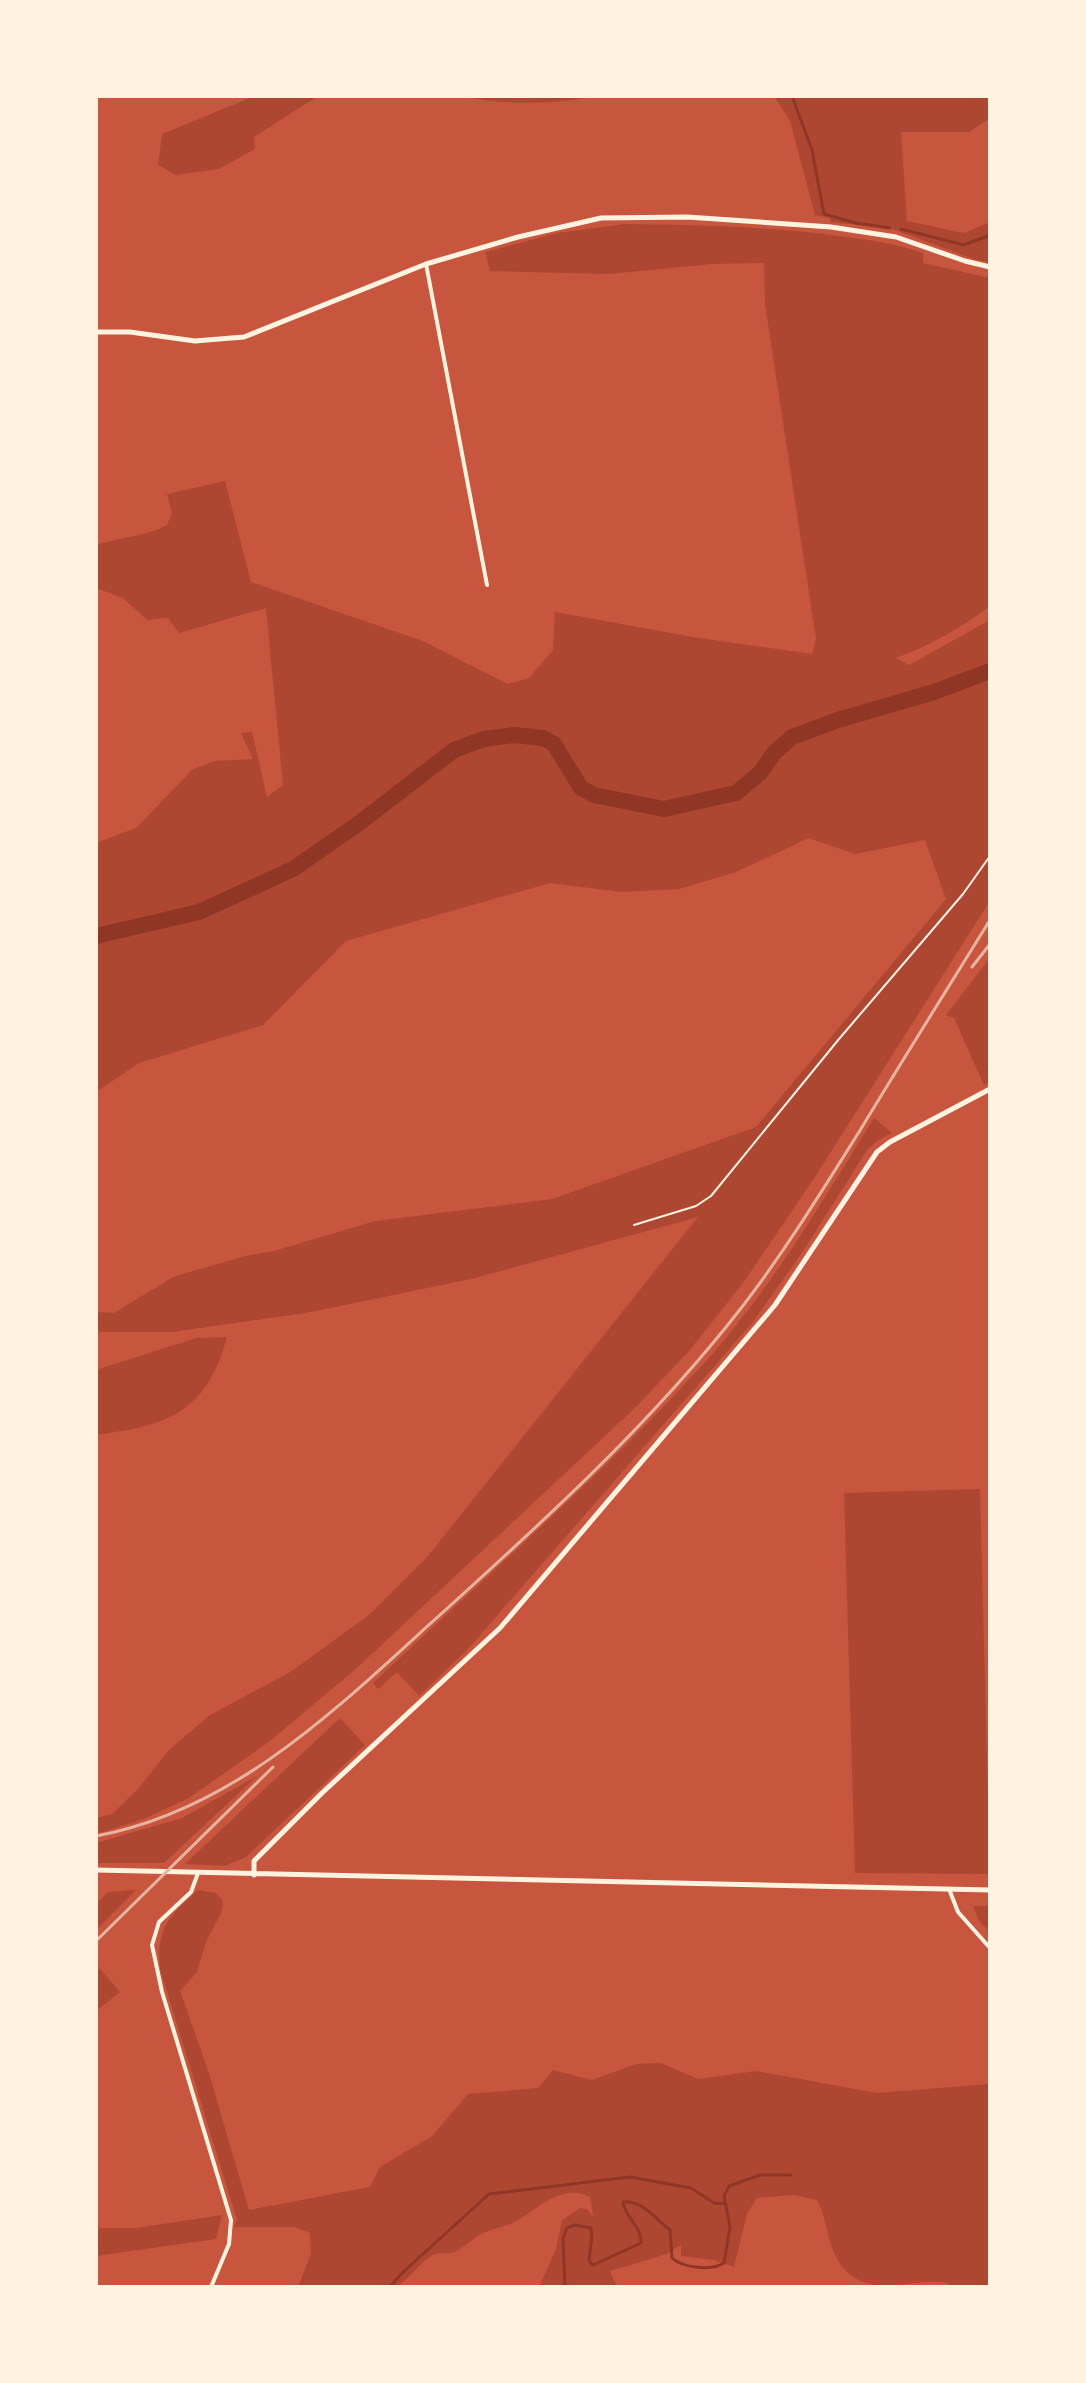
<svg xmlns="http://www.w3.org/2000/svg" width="1086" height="2383" viewBox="0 0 1086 2383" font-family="'Public Sans',sans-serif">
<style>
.green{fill:#ae4732}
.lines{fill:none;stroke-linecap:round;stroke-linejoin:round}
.stream{stroke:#8f3625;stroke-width:3}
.river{stroke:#8f3625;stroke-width:16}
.path{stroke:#fff3e0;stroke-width:2}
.minor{stroke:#fff3e0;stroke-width:4}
.tertiary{stroke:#fff3e0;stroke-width:5}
.rail{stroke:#e9b49f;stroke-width:3}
</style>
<rect width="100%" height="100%" fill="#c8553d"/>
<path class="green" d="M 255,96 L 318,96 L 254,137 L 255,149 L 219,169 L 176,175 L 158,165 L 162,134 Z
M 459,96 L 596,96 C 550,105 505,105 459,96 Z
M 774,96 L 990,96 L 990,118 L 969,132 L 901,132 L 907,221 L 964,233 L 990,222 L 990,262 L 976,260 L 890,228 L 831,222 L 830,218 L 815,215 L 790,121 Z
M 625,224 C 697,225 768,226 839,236 C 868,240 896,243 923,253 L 923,263 L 990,278 L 990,606 C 961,628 929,646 896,658 L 909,665 L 990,620 L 990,901 L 813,1180 L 743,1283 L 689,1351 L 637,1406 L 358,1667 L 270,1741 L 189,1798 L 144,1819 L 96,1834 L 96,1818 L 112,1814 L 138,1789 L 169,1750 L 210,1715 L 292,1671 L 370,1614 L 428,1556 L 698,1217 L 471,1279 L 306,1313 L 172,1332 L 96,1332 L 96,1312 L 114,1313 L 173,1277 L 245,1256 L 274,1251 L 375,1221 L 552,1199 L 756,1127 L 946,899 L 925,840 L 855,854 L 809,838 L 736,872 L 679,889 L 621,892 L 550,883 L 346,941 L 263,1025 L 139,1063 L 96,1092 L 96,843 L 136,828 L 192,770 L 214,761 L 253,759 L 241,733 L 252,732 L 267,797 L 283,785 L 266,608 L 179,633 L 168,618 L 147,620 L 123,598 L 96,588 L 96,545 C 120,537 145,537 167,525 L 172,513 L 167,494 L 225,481 L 251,582 L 423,641 L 508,684 L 529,678 L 553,650 L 555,612 L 693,637 L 812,654 L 816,639 L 765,304 L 764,263 L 713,264 L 608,274 L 490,271 L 485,252 L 557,233 Z
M 990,958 L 990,1081 L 984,1085 L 954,1018 L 946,1015 Z
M 874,1118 L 892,1133 L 877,1141 L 867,1150 L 802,1253 L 752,1323 L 468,1649 L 419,1696 L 397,1672 L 378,1689 L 373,1683 C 486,1576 604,1474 709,1358 C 773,1286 823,1200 874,1118 Z
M 227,1337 C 206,1413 169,1425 96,1435 L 96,1370 L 196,1338 Z
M 980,1489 L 990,1874 L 855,1873 L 844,1493 Z
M 340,1718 L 365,1745 L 246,1857 L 224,1866 L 185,1864 Z
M 257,1776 L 164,1863 L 96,1863 L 96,1843 L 182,1818 Z
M 136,1890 L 96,1930 L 96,1904 L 108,1892 Z
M 198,1890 L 216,1893 L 223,1901 L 222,1911 L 206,1942 L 197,1972 L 180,1991 L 209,2073 L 249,2210 L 370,2187 L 380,2167 L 432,2136 L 468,2094 L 538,2088 L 553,2070 L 592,2080 L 636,2064 L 661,2063 L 698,2079 L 756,2071 L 877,2093 L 990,2084 L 990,2287 C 980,2287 968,2289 958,2287 C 952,2286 947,2282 941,2282 C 905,2280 867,2299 841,2265 C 827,2246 828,2220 817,2200 L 794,2195 L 757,2198 L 747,2214 L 734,2267 L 714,2260 L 681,2256 L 681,2245 L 667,2254 L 610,2271 L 617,2287 L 539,2287 L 556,2249 L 562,2220 L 580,2208 L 587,2209 L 593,2217 L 590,2197 C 563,2183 540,2207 518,2220 C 507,2227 495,2228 483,2233 C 472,2238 463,2250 451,2253 C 444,2255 440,2251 433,2255 C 419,2263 410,2279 396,2287 L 298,2287 L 311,2254 L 310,2233 L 295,2227 L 234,2227 L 237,2220 L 160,1969 C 156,1928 169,1916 198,1890 Z
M 973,1906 L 990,1906 L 990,1932 L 979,1921 Z
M 96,1964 L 120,1992 L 96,2011 Z
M 222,2215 L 216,2239 L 96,2256 L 96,2228 L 136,2228 Z"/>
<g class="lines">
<path class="stream" d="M 792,96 L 812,150 L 824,214 L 856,223 L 890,228
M 901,229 L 964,245 L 990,235
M 390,2287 L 401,2274 L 489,2194 L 630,2177 L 691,2188 L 714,2203 L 726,2204
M 565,2287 L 563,2239 L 567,2228 L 575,2225 L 591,2228 L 592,2235 L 589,2261 L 593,2265 L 641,2243 C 642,2226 625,2218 623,2202 C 641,2199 657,2220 670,2230 L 672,2258 C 683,2268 711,2271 724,2263 L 730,2227 L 724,2196 L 729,2186 L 760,2175 L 791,2175"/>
<path class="river" d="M 96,936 L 199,912 L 293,869 L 358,824 L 454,750 L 484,739 L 514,735 L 543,738 L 554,744 L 581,788 L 594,795 L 664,809 L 736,793 L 760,773 L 774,753 L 792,737 L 838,720 L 934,692 L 990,671"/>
<path class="path" d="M 634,1225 L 696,1206 L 711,1196 L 839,1039 L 963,894 L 990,856"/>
<path class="minor" d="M 426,264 L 487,585
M 198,1873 L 191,1892 L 159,1922 L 152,1945 L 162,1992 L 231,2220 L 229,2244 L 211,2287
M 949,1889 L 958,1912 L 990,1948"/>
<path class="tertiary" d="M 96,332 L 130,332 L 195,341 L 244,337 L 426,264 L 518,237 L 601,218 L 687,217 L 831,227 L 896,237 L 965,261 L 990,267
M 96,1870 L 990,1890
M 254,1875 L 254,1861 L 322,1793 L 500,1628 L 775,1305 L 877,1152 L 890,1142 L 990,1089"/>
<path class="rail" d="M 972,967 L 990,944
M 96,1836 C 226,1812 325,1720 420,1633 C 533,1531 648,1428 742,1307 C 785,1251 822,1191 859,1132 C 902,1061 946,991 990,920
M 96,1941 L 273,1767"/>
</g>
<rect width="1086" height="2383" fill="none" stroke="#fff3e0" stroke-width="196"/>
</svg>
